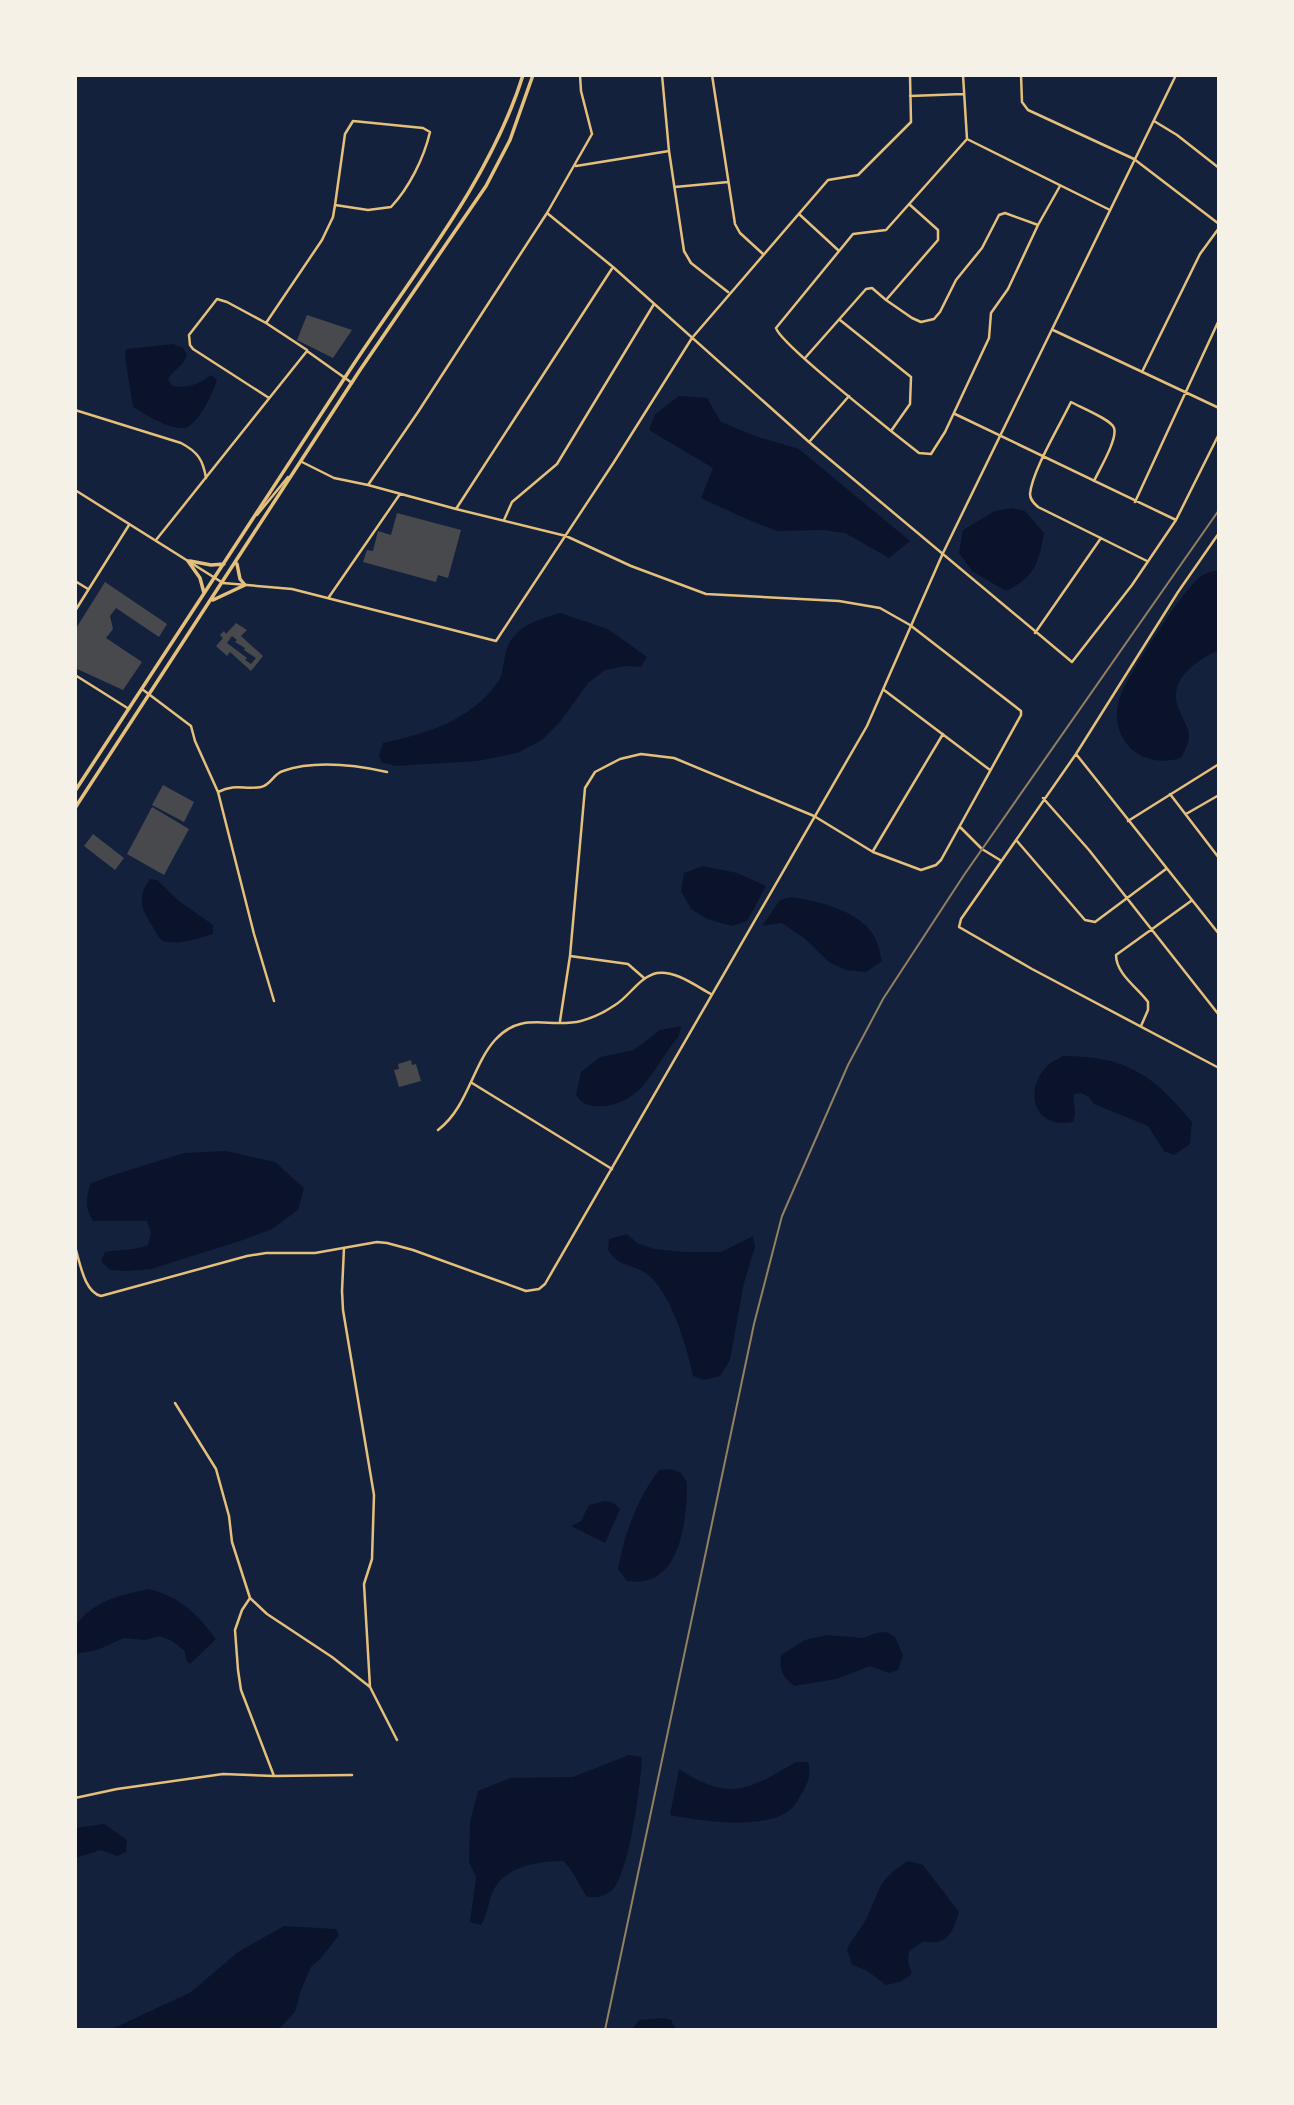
<svg xmlns="http://www.w3.org/2000/svg" width="1294" height="2105" viewBox="0 0 1294 2105" font-family="'IBM Plex Sans',sans-serif">
<style>
.water{fill:#0b132b}
.building{fill:#48494c;fill-rule:evenodd}
.lines{fill:none;stroke-linecap:round;stroke-linejoin:round}
.minor{stroke:#e5c07b;stroke-width:2.5}
.tertiary{stroke:#e5c07b;stroke-width:2.5}
.primary{stroke:#e5c07b;stroke-width:3.5}
.rail{stroke:#918062;stroke-width:2}
</style>
<rect width="100%" height="100%" fill="#14213d"/>
<path class="water" d="M 173,344 L 183,348 L 187,355 C 183,367 174,369 168,379 L 172,386 C 188,388 198,385 211,375 L 217,380 C 214,392 197,427 184,428 C 168,429 146,415 133,407 L 125,357 L 126,349 Z
M 679,396 L 707,398 L 721,422 L 755,436 L 799,449 L 910,541 L 889,558 L 845,533 L 823,530 L 777,531 L 744,518 L 701,498 L 713,468 L 649,430 L 655,414 Z
M 1011,508 L 1025,511 L 1044,533 C 1039,563 1035,577 1006,591 L 972,571 L 959,553 L 963,530 L 995,511 Z
M 1219,570 L 1219,650 C 1197,660 1168,679 1178,707 C 1187,731 1196,731 1181,758 C 1139,771 1105,736 1121,694 C 1129,674 1186,584 1203,575 C 1208,572 1214,571 1219,570 Z
M 560,613 L 608,629 L 647,657 L 641,667 L 627,666 L 605,670 L 588,683 L 560,722 L 542,740 L 517,753 L 478,761 L 396,766 L 381,762 L 379,755 L 383,743 C 428,733 470,721 498,682 C 503,675 503,664 505,656 C 511,627 534,621 560,613 Z
M 703,866 L 737,873 L 766,886 L 747,921 L 732,926 L 707,919 L 691,909 L 681,891 L 684,873 Z
M 150,879 L 157,880 L 179,901 L 213,925 L 213,934 C 200,938 182,944 169,942 C 157,941 157,932 151,924 C 140,907 138,896 150,879 Z
M 790,897 C 817,900 865,912 876,940 C 879,946 880,954 882,961 L 866,972 L 846,970 L 829,962 L 804,938 L 782,923 L 762,926 L 780,900 Z
M 681,1026 L 679,1036 C 655,1063 646,1101 605,1106 C 592,1107 583,1106 576,1095 L 581,1072 L 600,1057 L 634,1050 L 660,1030 Z
M 1063,1056 C 1127,1056 1153,1075 1192,1122 L 1190,1144 L 1174,1155 L 1164,1151 L 1148,1126 L 1094,1104 L 1089,1097 L 1081,1093 L 1074,1094 C 1072,1105 1078,1108 1073,1122 C 1033,1130 1023,1089 1048,1065 C 1052,1061 1059,1059 1063,1056 Z
M 226,1151 L 275,1162 L 304,1188 L 298,1210 L 272,1229 L 243,1240 L 151,1269 L 128,1271 L 110,1270 L 101,1261 L 105,1252 C 120,1249 134,1251 148,1245 L 151,1233 L 147,1221 L 93,1221 C 85,1207 86,1199 90,1184 L 110,1176 L 184,1153 Z
M 627,1234 L 637,1243 L 654,1249 L 687,1252 L 721,1252 L 753,1236 L 755,1247 L 744,1283 L 730,1360 L 720,1376 L 704,1380 L 693,1376 C 687,1347 670,1288 644,1272 C 628,1263 619,1267 608,1250 L 609,1239 Z
M 670,1469 L 681,1473 L 687,1482 C 687,1520 681,1590 627,1581 L 618,1569 C 624,1535 638,1497 659,1470 Z
M 605,1501 L 614,1503 L 620,1509 L 605,1543 L 571,1526 L 581,1521 L 589,1505 Z
M 149,1589 C 182,1598 196,1613 216,1639 L 190,1664 L 186,1660 L 185,1651 L 172,1641 L 160,1636 L 145,1640 L 124,1638 L 97,1650 L 75,1654 L 75,1627 C 92,1601 120,1595 149,1589 Z
M 887,1632 L 895,1637 L 903,1655 L 898,1670 L 889,1673 L 870,1666 L 836,1679 L 795,1686 C 783,1678 779,1670 781,1655 L 805,1640 L 827,1635 L 864,1638 L 876,1633 Z
M 629,1755 L 642,1757 C 641,1782 629,1875 612,1890 C 604,1897 597,1898 587,1897 C 578,1884 575,1872 563,1861 C 537,1861 502,1867 492,1894 C 488,1905 487,1914 481,1925 L 470,1922 L 476,1877 L 469,1862 L 470,1822 L 478,1791 L 510,1778 L 573,1777 Z
M 796,1762 L 808,1762 C 812,1773 808,1783 802,1793 C 799,1797 797,1803 793,1807 C 770,1832 700,1821 670,1815 L 679,1769 C 730,1802 748,1790 796,1762 Z
M 104,1824 L 127,1840 L 126,1852 L 117,1856 L 101,1850 L 75,1858 L 75,1828 Z
M 908,1861 L 923,1865 L 959,1912 C 953,1932 947,1947 924,1941 L 909,1951 L 908,1961 L 912,1974 L 900,1982 L 886,1985 L 866,1970 L 852,1965 L 847,1949 C 853,1937 863,1927 868,1915 C 882,1885 878,1880 908,1861 Z
M 284,1926 L 336,1929 L 339,1935 L 321,1958 L 311,1967 L 301,1990 L 295,2012 L 278,2030 L 110,2030 L 191,1992 L 238,1952 Z
M 664,2018 L 671,2020 L 676,2030 L 632,2030 L 639,2020 Z"/>
<path class="building" d="M 307,315 L 352,330 L 333,358 L 297,340 Z
M 397,513 L 461,530 L 448,578 L 438,575 L 436,582 L 363,562 L 367,550 L 373,551 L 378,531 L 391,535 Z
M 105,582 L 167,624 L 159,637 L 116,608 L 110,616 L 113,629 L 106,638 L 142,662 L 123,690 L 75,668 L 75,630 Z
M 236,623 L 247,630 L 241,636 L 263,656 L 251,671 L 230,652 L 227,656 L 216,646 L 223,638 L 220,635 L 224,631 L 226,634 ZM 232,636 L 237,640 L 235,642 L 245,648 L 244,650 L 256,658 L 251,664 L 245,660 L 247,658 L 227,643 Z
M 163,785 L 194,802 L 184,822 L 152,805 Z
M 152,807 L 189,829 L 164,875 L 127,854 Z
M 93,834 L 124,858 L 115,870 L 84,846 Z
M 411,1060 L 412,1065 L 416,1064 L 421,1081 L 399,1087 L 394,1070 L 399,1069 L 398,1064 Z"/>
<g class="lines">
<path class="minor" d="M 662,75 L 669,151 L 684,251 L 691,263 L 728,292
M 712,75 L 735,224 L 740,233 L 763,254
M 963,75 L 967,139
M 1021,75 L 1022,102 L 1028,110 L 1134,159 L 1219,224
M 910,96 L 963,94
M 353,121 L 423,128 L 430,132 C 424,158 409,188 391,207 L 368,210 L 335,205 L 345,134 Z
M 1154,121 L 1177,135 L 1219,168
M 967,139 L 1110,210
M 576,166 L 669,151
M 675,187 L 728,182
M 547,213 L 613,267 L 809,442 L 1072,662 L 1132,585 L 1176,520 L 1219,434
M 799,214 L 838,250
M 886,300 L 912,318 L 921,322 L 934,319 L 940,312 L 956,280 L 982,248 L 999,215 L 1005,213 L 1038,225
M 840,320 L 911,377 L 910,404 L 891,431 L 919,453 L 931,454 L 945,432 L 989,338 L 991,313 L 1008,289 L 1038,225 L 1060,186
M 266,323 L 307,350
M 1053,330 L 1219,408
M 805,358 L 866,289 L 872,288 L 886,300 L 938,240 L 938,230 L 909,204
M 1142,372 L 1200,254 L 1219,228
M 269,398 L 193,349 L 190,345 L 189,335 L 217,299 L 227,302 L 266,323 L 322,240 L 333,217 L 335,205
M 75,410 L 181,443 C 198,452 203,460 206,478
M 955,414 L 1176,520
M 891,431 C 873,416 780,343 776,328 L 853,234 L 886,230 L 967,139
M 810,441 L 849,396
M 302,462 L 334,478 L 368,485 L 456,509 L 566,536 L 631,566 L 706,594 L 839,601 L 880,608 L 910,625 L 1021,711 L 1021,715 L 941,860 L 936,865 L 921,870 L 873,852 L 814,816 L 674,758 L 641,754 L 620,759 L 595,772 L 585,788 L 570,956 L 560,1021
M 1094,481 C 1099,470 1118,439 1114,428 C 1112,420 1080,407 1071,402 C 1060,425 1032,471 1030,494 C 1030,500 1034,503 1038,507 L 1147,561
M 368,485 L 418,412 L 547,213 L 592,134 L 581,91 L 580,75
M 1135,502 L 1219,320
M 456,509 L 613,267
M 257,515 L 288,477
M 504,520 L 512,502 L 557,464 L 654,304
M 1219,533 L 1178,592 L 1076,754 L 961,919 L 959,927 L 1032,969 L 1219,1068
M 156,540 L 307,351 L 352,383
M 75,581 L 88,589
M 223,583 L 292,589 L 496,641 L 614,462 L 692,338 L 828,180 L 858,175 L 911,122 L 910,75
M 329,597 L 400,494
M 75,611 L 129,525
M 1035,633 L 1101,538
M 75,675 L 129,709
M 142,689 L 191,726 L 195,741 L 218,792 L 254,934 L 274,1001
M 884,690 L 990,770
M 1076,754 L 1219,934
M 218,792 C 237,783 243,790 261,787 C 271,785 273,774 283,771 C 315,760 355,765 387,772
M 1170,794 L 1219,858
M 1043,798 L 1089,850 L 1219,1015
M 1186,814 L 1219,795
M 1128,821 L 1219,764
M 960,827 L 982,849 L 1000,860
M 1017,841 L 1085,920 L 1095,922 L 1166,869
M 873,851 L 943,734
M 570,956 L 628,964 L 644,978
M 1141,1026 L 1148,1010 L 1148,1002 C 1138,988 1116,974 1116,955 L 1191,901
M 472,1083 L 612,1169
M 438,1130 C 468,1107 472,1066 495,1040 C 522,1010 549,1029 581,1021 C 592,1018 605,1012 615,1005 C 630,996 639,977 657,973 C 675,970 696,986 711,994
M 344,1248 L 342,1291 L 343,1310 L 374,1495 L 372,1559 L 364,1584 L 370,1687
M 175,1403 L 216,1469 L 229,1516 L 232,1542 L 250,1598 L 267,1614 L 332,1657 L 370,1687 L 397,1740
M 250,1598 L 242,1610 L 235,1630 L 238,1670 L 241,1690 L 274,1776
M 75,1798 L 117,1789 L 223,1774 L 274,1776 L 352,1775"/>
<path class="tertiary" d="M 75,490 L 223,583
M 75,1247 C 80,1262 84,1292 101,1296 L 247,1256 L 266,1253 L 315,1253 L 377,1242 L 387,1243 L 413,1250 L 526,1291 L 539,1289 L 545,1284 L 867,726 L 943,553 L 1176,75"/>
<path class="primary" d="M 188,561 L 200,578 L 204,593
M 190,561 L 211,565 L 224,564
M 213,600 L 245,585 L 240,579 L 237,564
M 75,791 C 166,654 254,516 344,379 C 406,282 489,185 523,75
M 75,808 L 360,370 L 486,186 L 510,140 L 533,75"/>
<path class="rail" d="M 605,2030 L 754,1324 L 782,1216 L 848,1065 L 883,999 L 964,875 L 1219,510"/>
</g>
<rect width="1294" height="2105" fill="none" stroke="#f6f1e7" stroke-width="154"/>
</svg>
